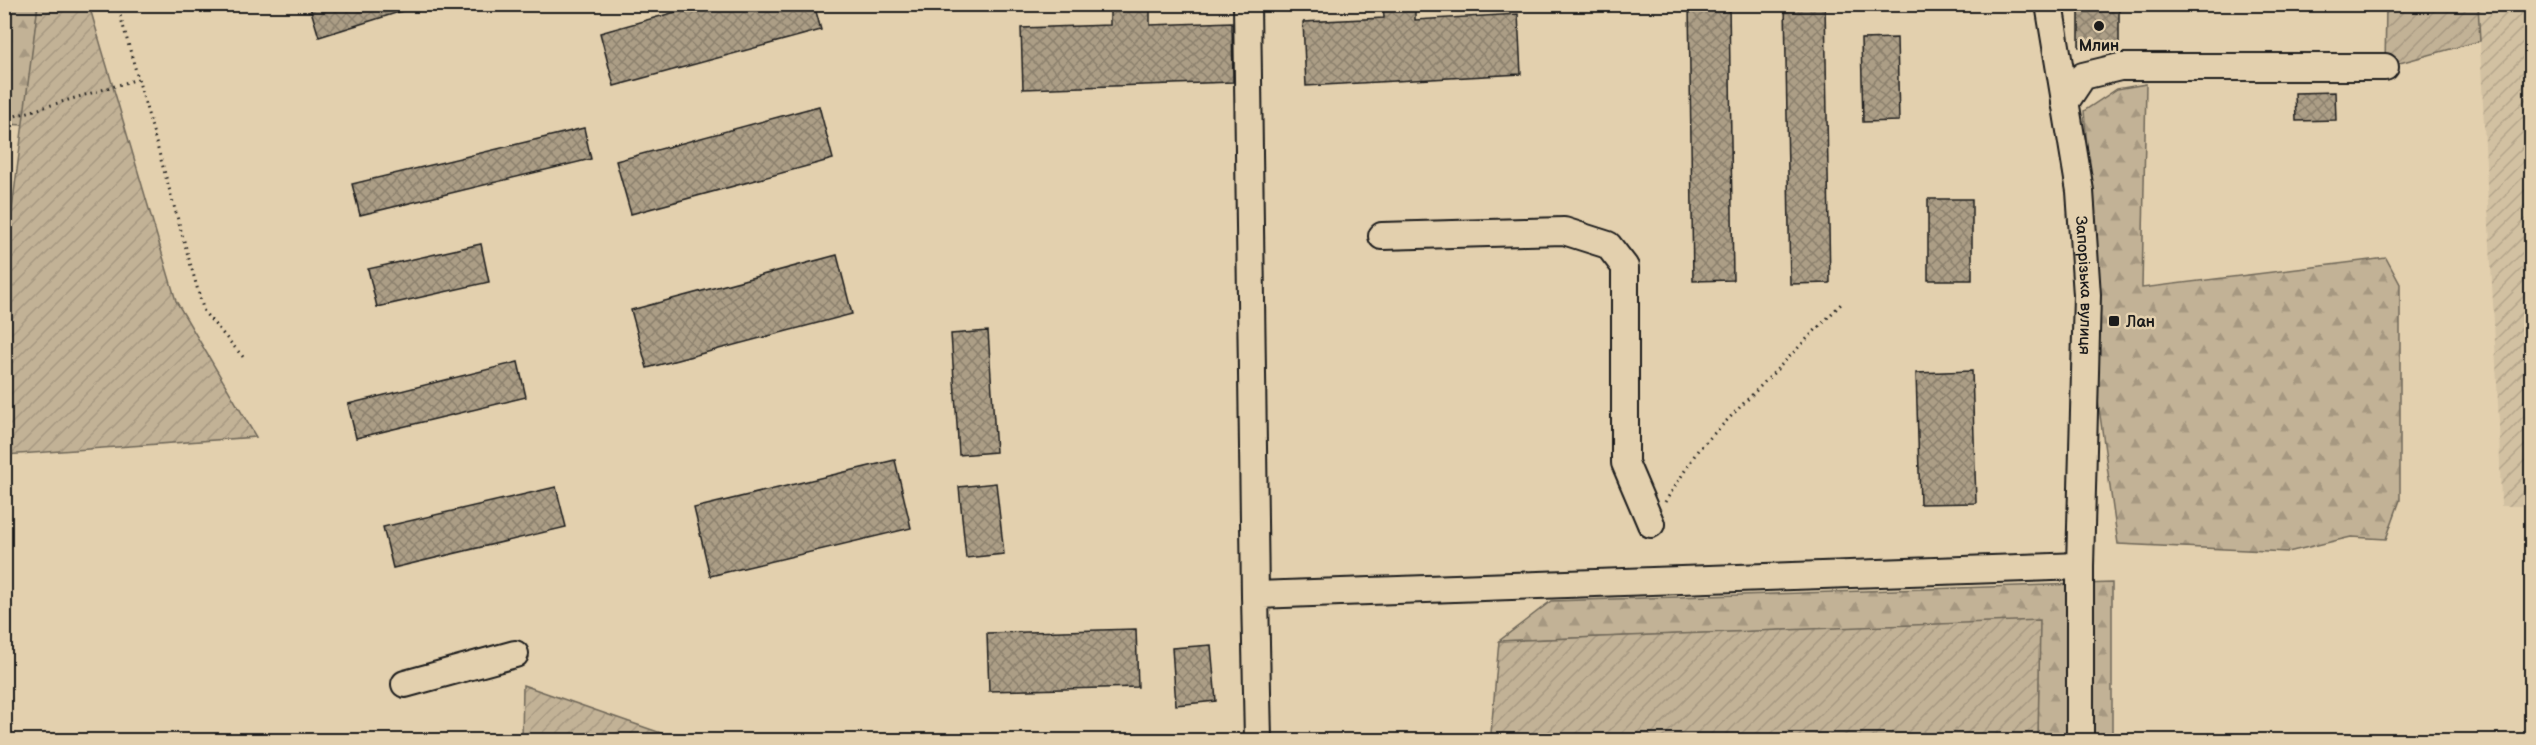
<svg xmlns="http://www.w3.org/2000/svg" width="2536" height="745" viewBox="0 0 2536 745" font-family="'Balsamiq Sans',sans-serif">
<style>
.industrial{fill:url(#industrial-furrows)}
.forest{fill:url(#forest-firs);stroke:#6f6759;stroke-width:1.5}
.garden{fill:url(#garden-furrows);stroke:#6f6759;stroke-width:1.5}
.building{fill:url(#building-cross-hatch);stroke:#1c1c1c;stroke-width:1.5}
.lines{fill:none;stroke-linecap:round;stroke-linejoin:round}
.minor-casing{stroke:#1c1c1c;stroke-width:30}
.path{stroke:#1c1c1c;stroke-width:3;stroke-dasharray:1.5 4.5;stroke-linecap:butt}
.minor{stroke:#e3d0ae;stroke-width:26}
.poi-dot{fill:#1c1c1c;stroke:#e3d0ae;stroke-width:2}
.labels{text-anchor:middle;stroke-width:5;stroke-linejoin:round;paint-order:stroke}
.poi-label{font-size:16px;font-weight:bold;fill:#1c1c1c;stroke:#e3d0ae}
.street-label{font-size:16px;fill:#1c1c1c;stroke:#e3d0ae}
</style>
<defs>
<pattern id="industrial-furrows" width="10" height="10" patternUnits="userSpaceOnUse" patternTransform="scale(1.5)"><rect width="10" height="10" fill="#d2c1a2"/><path d="M-1 1l2-2M0 10L10 0M9 11l2-2" fill="none" stroke="#b4a58b"/></pattern>
<pattern id="forest-firs" width="22" height="20" patternUnits="userSpaceOnUse" patternTransform="scale(1.5)"><rect width="22" height="20" fill="#c2b296"/><path d="M5 1l3.5 6h-7zM16 11l3.5 6h-7z" fill="#a69881"/></pattern>
<pattern id="garden-furrows" width="10" height="10" patternUnits="userSpaceOnUse" patternTransform="scale(1.5)"><rect width="10" height="10" fill="#c2b296"/><path d="M-1 1l2-2M0 10L10 0M9 11l2-2" fill="none" stroke="#a69881"/></pattern>
<pattern id="building-cross-hatch" width="8" height="8" patternUnits="userSpaceOnUse" patternTransform="scale(1.5)"><rect width="8" height="8" fill="#ac9e86"/><path d="M0 0l8 8M0 8l8-8" fill="none" stroke="#8b806d"/></pattern>
</defs>
<rect width="100%" height="100%" fill="#e3d0ae"/>
<filter id="ink" filterUnits="userSpaceOnUse"><feTurbulence type="fractalNoise" baseFrequency=".0167" numOctaves="2"/><feDisplacementMap in="SourceGraphic" scale="12" xChannelSelector="R" yChannelSelector="G"/><feConvolveMatrix kernelMatrix="1 2 1 2 8 2 1 2 1" color-interpolation-filters="sRGB"/></filter>
<g filter="url(#ink)">
<path class="industrial" d="M 2478,5 L 2531,5 L 2531,506 L 2501,506 L 2499,423 Z"/>
<path class="forest" d="M 4,5 L 38,5 L 24,125 L 5,124 Z
M 2146,84 L 2142,288 L 2386,258 L 2400,284 L 2400,500 L 2386,539 L 2351,537 L 2288,552 L 2118,544 L 2098,401 L 2095,239 L 2084,111 L 2117,89 Z
M 2112,583 L 2112,740 L 2038,740 L 2039,621 L 1499,641 L 1551,601 Z"/>
<path class="garden" d="M 38,5 L 89,5 L 176,301 L 256,437 L 5,455 L 5,264 Z
M 2386,5 L 2478,5 L 2480,41 L 2385,67 Z
M 2040,620 L 2038,740 L 1505,740 L 1491,733 L 1499,641 Z
M 523,685 L 681,740 L 522,740 Z"/>
<path class="building" d="M 309,4 L 411,4 L 412,8 L 319,37 Z
M 704,4 L 814,4 L 821,30 L 614,86 L 600,33 Z
M 1110,4 L 1150,4 L 1150,25 L 1232,22 L 1233,82 L 1023,89 L 1021,28 L 1110,25 Z
M 1383,4 L 1415,4 L 1415,20 L 1518,14 L 1521,74 L 1306,86 L 1303,22 L 1384,18 Z
M 1689,4 L 1729,4 L 1733,280 L 1693,281 Z
M 1785,4 L 1825,4 L 1830,283 L 1790,284 Z
M 2079,4 L 2119,4 L 2119,47 L 2079,47 Z
M 1897,38 L 1899,121 L 1863,122 L 1861,39 Z
M 2335,92 L 2336,120 L 2296,121 L 2295,93 Z
M 819,106 L 833,159 L 631,214 L 616,161 Z
M 584,128 L 591,159 L 360,215 L 352,184 Z
M 1928,199 L 1972,199 L 1972,280 L 1928,280 Z
M 481,244 L 489,282 L 377,307 L 368,269 Z
M 837,255 L 852,314 L 647,368 L 631,310 Z
M 988,331 L 996,452 L 959,455 L 951,334 Z
M 518,362 L 526,397 L 356,438 L 348,404 Z
M 1972,371 L 1976,503 L 1920,504 L 1916,373 Z
M 895,460 L 911,528 L 710,576 L 694,508 Z
M 996,483 L 1004,554 L 966,558 L 959,487 Z
M 556,487 L 566,527 L 393,568 L 383,527 Z
M 1136,629 L 1138,687 L 989,691 L 987,633 Z
M 1211,645 L 1216,701 L 1176,705 L 1172,648 Z"/>
<g class="lines">
<defs>
<g id="minor">
<path d="M 1247,4 L 1255,595"/>
<path id="s1" d="M 2049,4 L 2080,191 L 2087,295 L 2080,566 L 2080,740"/>
<path d="M 2065,103 L 2083,76 L 2120,67 L 2385,67"/>
<path d="M 1382,236 L 1564,231 L 1608,245 L 1625,267 L 1625,463 L 1651,524"/>
<path d="M 405,684 L 515,654"/>
<path d="M 1258,740 L 1255,595 L 2080,566"/>
</g>
</defs>
<use href="#minor" class="minor-casing"/>
<path class="path" d="M 117,4 L 204,312 L 244,358
M 4,114 L 15,116 L 138,79
M 1665,502 L 1698,450 L 1841,304"/>
<use href="#minor" class="minor"/>
</g>
</g>
<g class="poi-dot">
<circle cx="2099" cy="26" r="6"/>
<rect x="2108" y="315" width="12" height="12" rx="3"/>
</g>
<g class="labels">
<g class="poi-label">
<text x="2099" y="51">Млин</text>
<text x="2126" y="327" text-anchor="start">Лан</text>
</g>
<g class="street-label">
<text dy="6" stroke="none"><textPath href="#s1" startOffset="284">Запорізька вулиця</textPath></text>
</g>
</g>
<rect width="2536" height="745" fill="none" stroke="#e3d0ae" stroke-width="24"/>
<rect x="12" y="12" width="2512" height="721" fill="none" stroke="#1c1c1c" stroke-width="2" filter="url(#ink)"/>
</svg>
